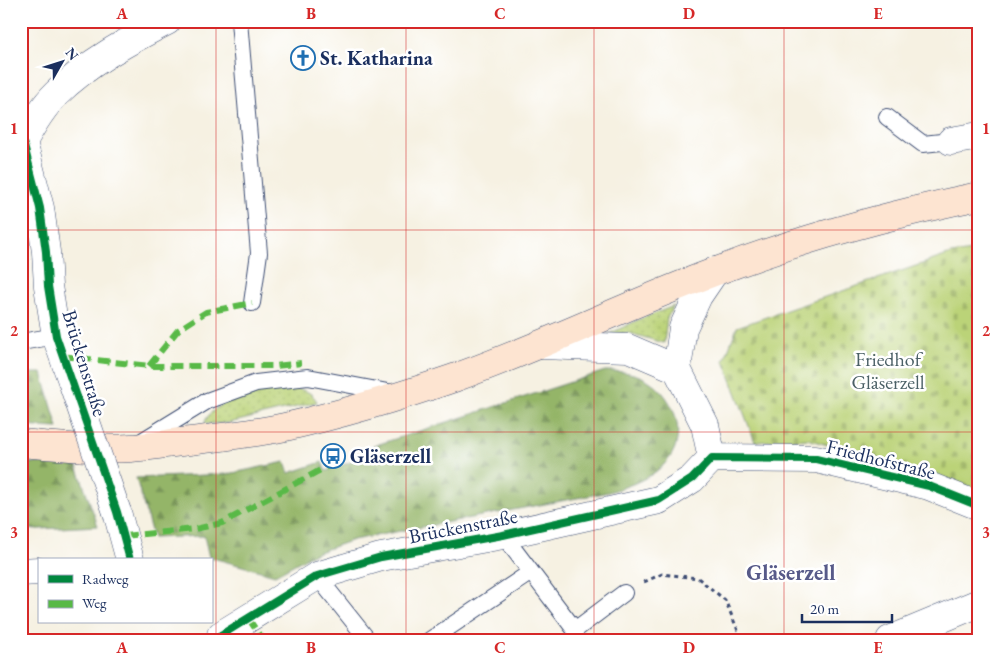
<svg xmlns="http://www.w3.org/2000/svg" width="1000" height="661" viewBox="0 0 1000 661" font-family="'EB Garamond',serif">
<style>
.grass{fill:url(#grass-dots);stroke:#6b816b}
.forest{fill:url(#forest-firs);stroke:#587263}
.cemetery{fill:url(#cemetery-stones);stroke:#6b816b}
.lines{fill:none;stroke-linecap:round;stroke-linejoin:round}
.lane-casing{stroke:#3c4c72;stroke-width:18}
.street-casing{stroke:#3c4c72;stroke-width:29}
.secondary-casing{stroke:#3c4c72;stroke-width:29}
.path{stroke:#3c4c72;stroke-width:3;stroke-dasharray:4 4;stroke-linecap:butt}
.lane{stroke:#fff;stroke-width:16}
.street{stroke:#fff;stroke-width:28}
.secondary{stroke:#fde4d1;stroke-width:28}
.street-bridge-casing{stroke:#3c4c72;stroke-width:29;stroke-linecap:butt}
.street-bridge{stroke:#fff;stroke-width:28}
.quiet{stroke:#58b947;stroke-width:6;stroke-dasharray:12 6;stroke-linecap:butt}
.cycleway-casing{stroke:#fff;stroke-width:11}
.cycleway{stroke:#00873e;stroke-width:8}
.grid{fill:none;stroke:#d62828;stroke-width:1;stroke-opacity:0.55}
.labels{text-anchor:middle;stroke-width:5;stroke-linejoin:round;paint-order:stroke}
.poi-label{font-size:20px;font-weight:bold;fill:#1b2f5e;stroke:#fff;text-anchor:start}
.park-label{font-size:20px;fill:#4b6066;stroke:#fff}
.street-label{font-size:20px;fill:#1b2f5e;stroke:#fff}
.quarter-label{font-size:22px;font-weight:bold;fill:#575a89;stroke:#fff}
.neatline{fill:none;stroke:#d62828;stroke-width:2}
.grid-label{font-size:16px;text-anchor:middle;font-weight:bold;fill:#d62828}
</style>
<defs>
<pattern id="grass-dots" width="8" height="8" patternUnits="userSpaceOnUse" patternTransform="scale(1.25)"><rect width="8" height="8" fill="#bbd378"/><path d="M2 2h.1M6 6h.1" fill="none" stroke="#a0b56a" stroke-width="1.8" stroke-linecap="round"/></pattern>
<pattern id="forest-firs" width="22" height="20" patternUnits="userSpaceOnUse" patternTransform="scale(1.25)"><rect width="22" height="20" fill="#94b568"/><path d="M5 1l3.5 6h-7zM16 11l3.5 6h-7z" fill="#789459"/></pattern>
<pattern id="cemetery-stones" width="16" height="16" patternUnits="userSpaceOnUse" patternTransform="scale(1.25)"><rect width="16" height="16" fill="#bbd378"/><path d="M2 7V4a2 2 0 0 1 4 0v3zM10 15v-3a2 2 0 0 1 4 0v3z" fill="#a0b56a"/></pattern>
</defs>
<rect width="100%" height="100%" fill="#fff"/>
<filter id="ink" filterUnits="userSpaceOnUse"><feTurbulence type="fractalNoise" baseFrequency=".02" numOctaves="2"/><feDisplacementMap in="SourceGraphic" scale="10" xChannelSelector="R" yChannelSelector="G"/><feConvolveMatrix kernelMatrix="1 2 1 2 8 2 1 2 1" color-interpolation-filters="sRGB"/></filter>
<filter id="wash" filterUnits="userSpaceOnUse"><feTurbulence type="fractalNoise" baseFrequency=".0096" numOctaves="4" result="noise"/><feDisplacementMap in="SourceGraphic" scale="20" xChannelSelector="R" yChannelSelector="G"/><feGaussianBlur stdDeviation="1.12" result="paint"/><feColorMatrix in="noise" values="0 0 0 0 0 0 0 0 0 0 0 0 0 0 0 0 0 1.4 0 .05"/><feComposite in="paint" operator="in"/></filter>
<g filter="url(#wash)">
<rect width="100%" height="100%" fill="#f6f1e2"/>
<path class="grass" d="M 674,306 L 667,318 L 664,343 L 629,333 L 609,334 L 640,319 Z
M 286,388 C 299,389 311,389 317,402 L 229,423 L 206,424 L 205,421 C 217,397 262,391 286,388 Z"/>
<path class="forest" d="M 605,371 C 618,371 630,372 642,377 C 672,391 690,432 668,460 C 654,478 629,486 609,492 L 353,540 L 313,554 L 275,575 L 209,557 L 204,536 L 153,538 L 136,478 L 228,474 L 285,462 L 289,473 L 322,462 L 326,471 L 370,455 L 367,448 Z
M 21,373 L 42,373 L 58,428 L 21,426 Z
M 21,462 L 77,466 L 98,526 L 21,530 Z"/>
<path class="cemetery" d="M 979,250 L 979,492 L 808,439 L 755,442 L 724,361 L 737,327 L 951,254 Z"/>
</g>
<g filter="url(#ink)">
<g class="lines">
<defs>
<path id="lane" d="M 239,21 L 259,253 L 252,303
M 887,117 L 923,144 L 951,141
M 21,342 L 56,336
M 137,444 L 207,401 L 256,383 L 308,377 L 393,393
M 503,535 L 575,630 L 624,593
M 317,576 L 368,640
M 430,640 L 531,572"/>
<path id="street" d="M 951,141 L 979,136
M 23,142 L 40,208 L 46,252 L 48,286 L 56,336 L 72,381
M 23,142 C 32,125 42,108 56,94 C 87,63 128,41 167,21
M 540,345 L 628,348 L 677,369
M 712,458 L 816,459 L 929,486 L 979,506
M 712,458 L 705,425 L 677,369 L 683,328 L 698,296 L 715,271
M 117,512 L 130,560
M 21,572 L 39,571
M 221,635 L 317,576 L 381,557 L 503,535 L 659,500 L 692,479 L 712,458
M 890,640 L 979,603"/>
<path id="secondary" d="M 21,443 C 58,446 95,450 131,448 C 148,447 165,444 181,442 C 216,438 251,434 285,427 C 342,414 399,397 454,378 C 542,347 626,305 714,272 C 800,239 888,215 979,196"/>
</defs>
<use href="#lane" class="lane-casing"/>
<use href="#street" class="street-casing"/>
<use href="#secondary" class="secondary-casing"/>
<path class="path" d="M 644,582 L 662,574 L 698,578 L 725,600 L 742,640"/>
<use href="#lane" class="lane"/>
<use href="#street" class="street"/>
<use href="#secondary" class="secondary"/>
<defs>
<path id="street-bridge" d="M 72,381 L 117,512"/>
</defs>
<use href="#street-bridge" class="street-bridge-casing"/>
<use href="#street-bridge" class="street-bridge"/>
<path class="quiet" d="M 62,356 L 149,366 L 276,366 L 301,363
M 149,366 L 178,330 L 206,312 L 252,303
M 124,536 L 195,529 L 222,523 L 341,459 L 338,450
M 248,618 L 263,640"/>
<defs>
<path id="cycleway" d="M 21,142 L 23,142 L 40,208 L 46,252 L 48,286 L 56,336 L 117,512 L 130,560
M 221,635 L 317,576 L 381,557 L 503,535 L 659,500 L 692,479 L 712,458 L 816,459 L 929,486 L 979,506"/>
</defs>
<use href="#cycleway" class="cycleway-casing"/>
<use href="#cycleway" class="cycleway"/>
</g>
</g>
<path class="grid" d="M 216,21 L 216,640M 406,21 L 406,640M 594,21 L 594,640M 784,21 L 784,640M 21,230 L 979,230M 21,432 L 979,432"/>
<defs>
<symbol id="church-ring" viewBox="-11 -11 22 22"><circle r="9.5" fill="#fff" stroke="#1f6fb2" stroke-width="1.5"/><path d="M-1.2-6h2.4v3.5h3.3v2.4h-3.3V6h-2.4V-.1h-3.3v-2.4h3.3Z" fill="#1f6fb2"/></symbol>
<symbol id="bus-ring" viewBox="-11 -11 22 22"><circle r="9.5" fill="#fff" stroke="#1f6fb2" stroke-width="1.5"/><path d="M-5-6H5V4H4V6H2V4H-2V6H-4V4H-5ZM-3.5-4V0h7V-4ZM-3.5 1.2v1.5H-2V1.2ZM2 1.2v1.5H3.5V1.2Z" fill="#1f6fb2"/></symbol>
</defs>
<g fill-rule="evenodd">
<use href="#church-ring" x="289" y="44" width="28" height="28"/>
<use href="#bus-ring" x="319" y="442" width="28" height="28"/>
</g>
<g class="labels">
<g class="poi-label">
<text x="320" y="65">St. Katharina</text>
<text x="350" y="463">Gläserzell</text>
</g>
<g class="park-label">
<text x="888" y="366">Friedhof<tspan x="888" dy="23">Gläserzell</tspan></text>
</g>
<g class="street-label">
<text transform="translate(85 363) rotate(73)" y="7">Brückenstraße</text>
<text transform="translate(881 459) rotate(14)" y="7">Friedhofstraße</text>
<text transform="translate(463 526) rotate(-11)" y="7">Brückenstraße</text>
</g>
<g class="quarter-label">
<text x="791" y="580">Gläserzell</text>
</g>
</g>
<rect width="1000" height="661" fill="none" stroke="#fff" stroke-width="55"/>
<rect x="38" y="558" width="175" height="65" fill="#ffffff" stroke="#a4acbf"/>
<rect x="48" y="575" width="25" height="8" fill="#00873e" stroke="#a4acbf"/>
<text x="82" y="584" font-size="15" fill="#1b2f5e">Radweg</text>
<rect x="48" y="600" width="25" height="8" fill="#58b947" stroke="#a4acbf"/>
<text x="82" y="608" font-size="15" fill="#1b2f5e">Weg</text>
<g transform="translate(62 62) rotate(51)" stroke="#ffffff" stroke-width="4" paint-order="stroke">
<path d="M0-4L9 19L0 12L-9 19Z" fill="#1b2f5e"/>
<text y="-8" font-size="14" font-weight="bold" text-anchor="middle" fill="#1b2f5e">N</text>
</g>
<path d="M802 614v8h90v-8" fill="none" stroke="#1b2f5e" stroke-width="2.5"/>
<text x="810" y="614" font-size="15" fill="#1b2f5e" stroke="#ffffff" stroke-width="4" paint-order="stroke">20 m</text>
<rect x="28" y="28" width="944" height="606" class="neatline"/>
<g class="grid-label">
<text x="122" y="19">A</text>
<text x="311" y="19">B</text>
<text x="500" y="19">C</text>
<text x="689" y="19">D</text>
<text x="878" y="19">E</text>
<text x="14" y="134">1</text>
<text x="986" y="134">1</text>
<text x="14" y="336">2</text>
<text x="986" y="336">2</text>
<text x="14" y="538">3</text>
<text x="986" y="538">3</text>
<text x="122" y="653">A</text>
<text x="311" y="653">B</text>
<text x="500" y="653">C</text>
<text x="689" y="653">D</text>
<text x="878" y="653">E</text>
</g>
</svg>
